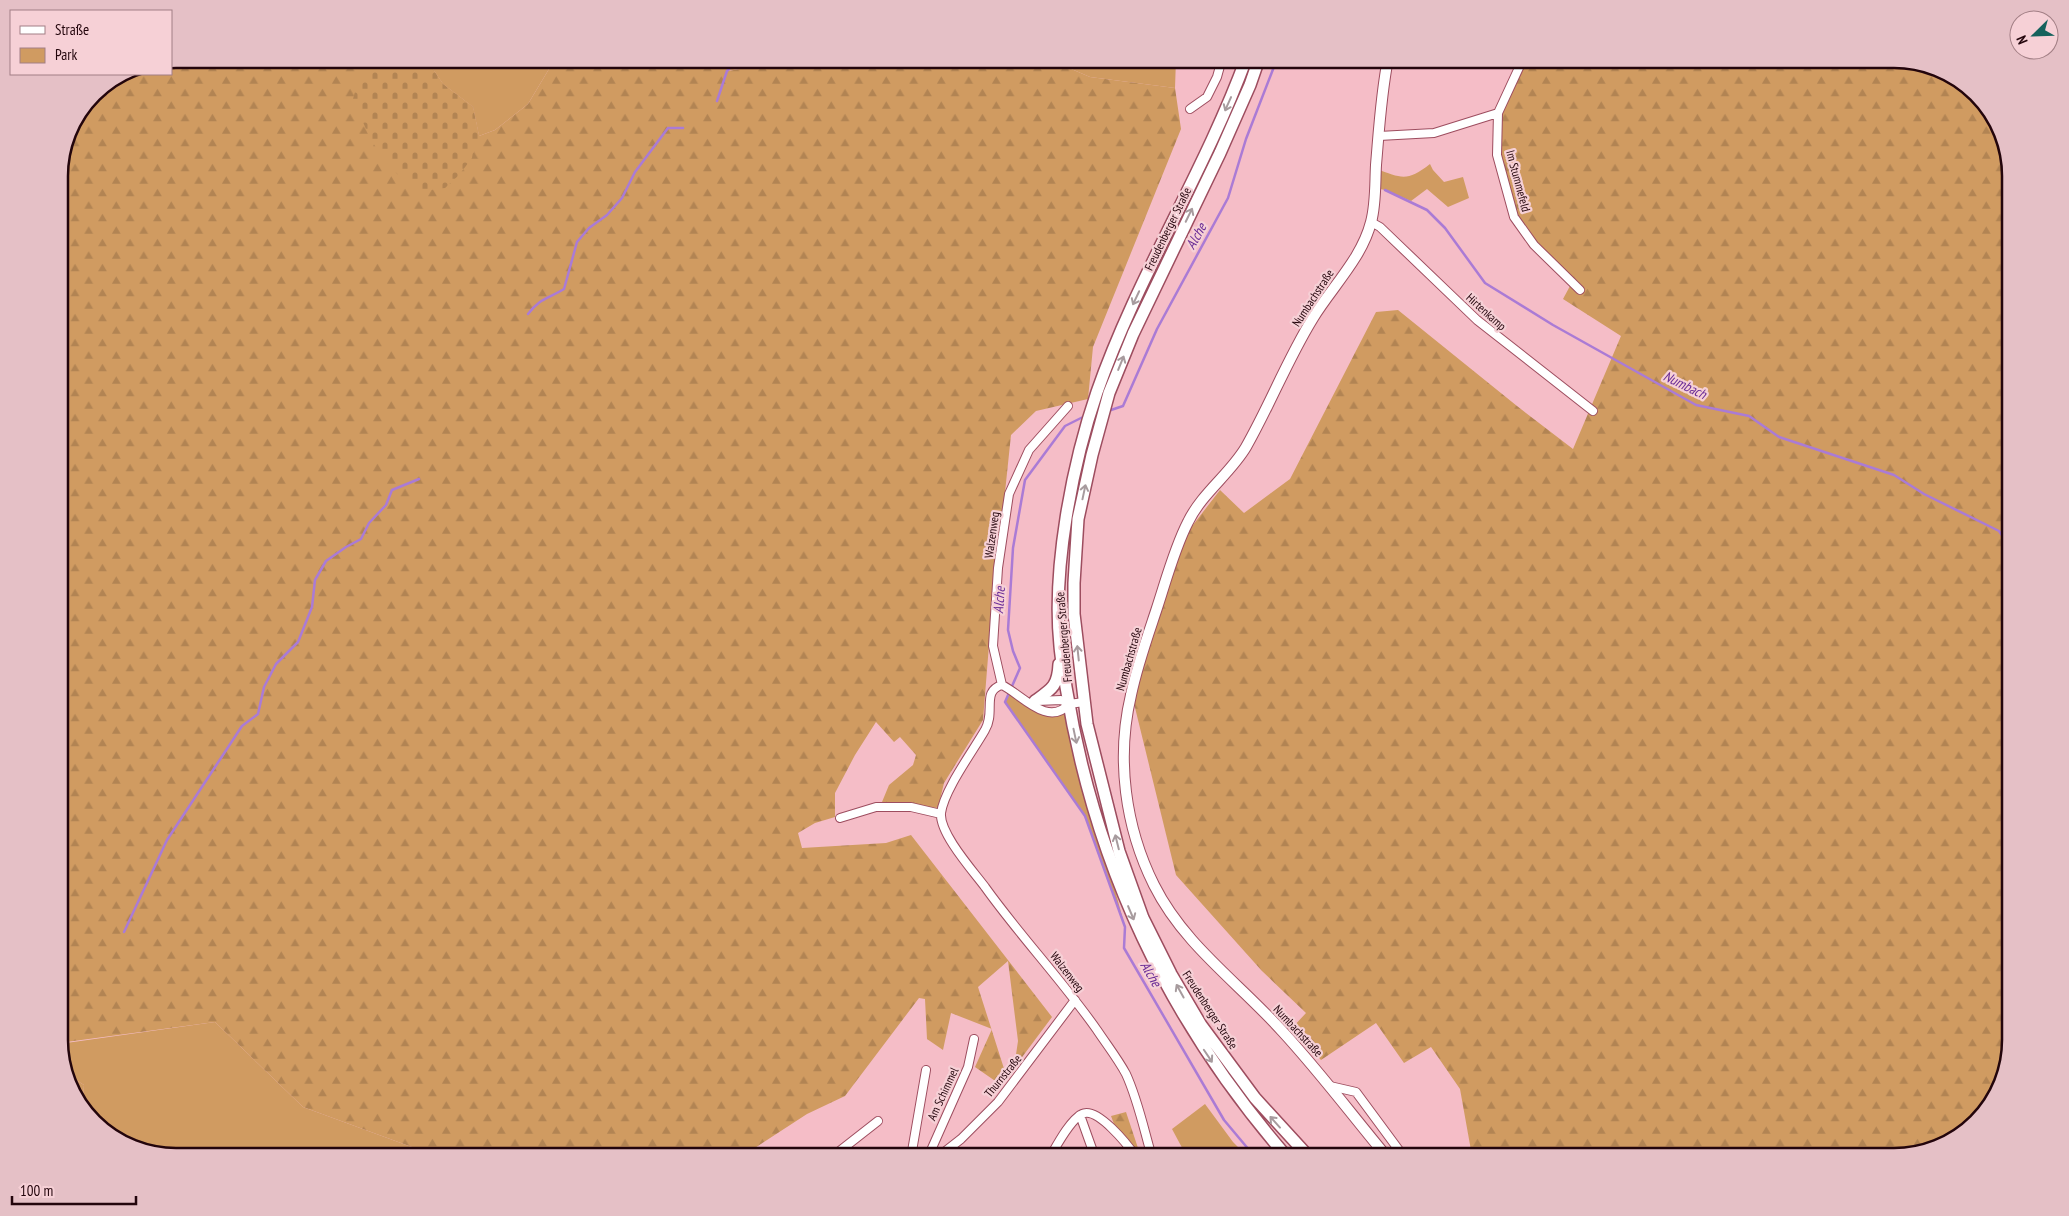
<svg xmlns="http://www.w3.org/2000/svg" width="2069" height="1216" viewBox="0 0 2069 1216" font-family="'PT Sans Narrow',sans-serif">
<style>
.green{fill:#d09b61}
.forest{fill:url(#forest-firs)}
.cemetery{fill:url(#cemetery-stones)}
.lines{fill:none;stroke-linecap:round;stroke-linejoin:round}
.stream{stroke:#aa7bd5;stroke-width:2.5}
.minor-casing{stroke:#9d4d5f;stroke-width:10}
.tertiary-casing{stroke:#9d4d5f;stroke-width:12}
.secondary-casing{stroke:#9d4d5f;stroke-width:14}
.minor{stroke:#fff;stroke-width:8}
.tertiary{stroke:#fff;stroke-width:10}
.secondary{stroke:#fff;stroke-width:11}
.oneway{stroke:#a79b9e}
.labels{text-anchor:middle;stroke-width:4.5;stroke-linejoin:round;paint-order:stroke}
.street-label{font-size:12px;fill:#23050c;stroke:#f6d0d6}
.water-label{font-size:14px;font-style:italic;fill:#692b96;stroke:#f6d0d6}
.rim{fill:none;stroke:#23050c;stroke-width:2.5}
</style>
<defs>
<pattern id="forest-firs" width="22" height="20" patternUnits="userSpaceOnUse" patternTransform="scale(1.25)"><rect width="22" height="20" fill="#d09b61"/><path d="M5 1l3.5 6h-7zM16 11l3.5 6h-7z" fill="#b28453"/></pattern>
<pattern id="cemetery-stones" width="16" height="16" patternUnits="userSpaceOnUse" patternTransform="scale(1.25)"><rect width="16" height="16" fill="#d09b61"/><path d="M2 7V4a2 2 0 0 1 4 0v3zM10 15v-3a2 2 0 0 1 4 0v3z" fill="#b28453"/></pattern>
</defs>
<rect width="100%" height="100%" fill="#f5bdc7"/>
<path class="green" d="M 426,59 L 555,59 L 528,104 L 495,130 L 479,136 L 473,107 L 443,84 Z
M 737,59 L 797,59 L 727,71 Z
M 1048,59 L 1176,59 L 1175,88 L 1090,77 Z
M 1430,164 L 1433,170 L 1444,182 L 1463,177 L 1469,198 L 1448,207 L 1427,189 L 1411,201 L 1385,190 L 1375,188 L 1376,169 C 1402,178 1407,182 1430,164 Z
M 1010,689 L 1021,699 L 1057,713 L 1069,704 L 1082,768 L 1125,927 L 1085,816 L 1005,702 Z
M 215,1022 L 303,1107 L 439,1157 L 176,1157 L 117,1142 L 82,1109 L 84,1085 L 68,1075 L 59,1044 Z
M 1205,1104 L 1233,1142 L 1248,1157 L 1187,1157 L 1172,1129 Z"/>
<path class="forest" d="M 176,59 L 426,59 L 443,84 L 473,107 L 479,136 L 495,130 L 528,104 L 555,59 L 737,59 L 728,71 L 797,59 L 1048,59 L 1090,77 L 1175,88 L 1181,129 L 1093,347 L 1088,399 L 1036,411 L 1011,435 L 989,645 L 983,720 L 944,783 L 938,808 L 882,802 L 889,785 L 913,765 L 916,755 L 900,737 L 894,742 L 876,722 L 855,755 L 835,793 L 835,817 L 815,823 L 798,833 L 802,848 L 886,843 L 911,835 L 1052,1017 L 1014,1068 L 1018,1041 L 1008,961 L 978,987 L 1007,1078 L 1001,1085 L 975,1067 L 992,1029 L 951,1013 L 943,1050 L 927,1039 L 925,999 L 919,998 L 845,1096 L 807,1114 L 741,1157 L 439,1157 L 303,1107 L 215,1022 L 59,1043 L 59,168 L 68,131 L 93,93 L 122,74 L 171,74 L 171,60 Z
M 1552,59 L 1612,59 L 1681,67 L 1688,59 L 1893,59 L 1952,74 L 1994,117 L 2010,168 L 2010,1041 L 1995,1099 L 1952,1141 L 1894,1157 L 1471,1157 L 1472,1156 L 1460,1089 L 1431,1047 L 1404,1063 L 1376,1023 L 1321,1060 L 1292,1028 L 1306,1013 L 1262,971 L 1176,875 L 1127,675 L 1186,534 L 1220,490 L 1244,513 L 1290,479 L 1376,312 L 1398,310 L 1517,406 L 1573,449 L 1621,336 L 1563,299 L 1570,286 L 1578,290 L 1514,217 L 1497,155 L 1498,113 L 1518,71 Z
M 68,1075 L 84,1085 L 82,1109 L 78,1105 Z
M 1126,1112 L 1141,1157 L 1126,1157 L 1111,1116 Z"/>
<path class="cemetery" d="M 364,59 L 426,59 L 443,84 L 473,107 L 479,136 L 472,158 L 459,175 L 445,188 L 423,191 L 400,177 L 381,156 L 369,136 L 353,99 Z"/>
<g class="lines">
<path class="stream" d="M 717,101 L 727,71 L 739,59
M 1385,190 L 1427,210 L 1445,228 L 1485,283 L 1553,325 L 1696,405 L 1749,416 L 1779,437 L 1894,475 L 1924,494 L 1999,531 L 2006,541 L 2010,540
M 528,314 C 540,298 548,299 564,289 L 577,242 L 589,228 L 607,215 L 622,198 L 635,172 L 668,128 L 683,128
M 1108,411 L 1123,406 L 1157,329 L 1228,198 L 1246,139 L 1277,59
M 1085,416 L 1065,426 L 1025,480 L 1013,548 L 1008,630 L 1013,651 L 1020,668 L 1005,702 L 1085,816 L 1125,927 L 1124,948 L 1224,1120 L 1255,1157
M 124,932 L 167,840 L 242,726 L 258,714 L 264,687 L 276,664 L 298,642 L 312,607 L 315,580 L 326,561 L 346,547 L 361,539 L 369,523 L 386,505 L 392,490 L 419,479"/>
<defs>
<path id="minor" d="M 1523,59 L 1498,113 L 1497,155 L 1514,217 L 1534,245 L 1580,290
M 1190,109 L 1207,97 L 1217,77 L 1222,59
M 1379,136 L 1434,133 L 1498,113
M 1371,222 L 1380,227 L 1477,320 L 1593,411
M 1002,685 L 993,646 L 998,568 L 1009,494 L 1029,450 L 1068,406
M 1037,701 L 1061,700 L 1069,704 L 1084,702
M 1069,704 C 1048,728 1021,694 1002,685 C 981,691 996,712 985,730 C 973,751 944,790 941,813 C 939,833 973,871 985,887 C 1020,936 1062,980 1097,1030 C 1107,1045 1118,1059 1126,1074 C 1138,1100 1144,1130 1152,1157
M 840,818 L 876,807 L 911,807 L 941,814
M 1330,1086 L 1356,1092 L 1404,1157
M 1080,1115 L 1095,1157
M 832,1157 L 878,1121
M 911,1157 L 926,1070
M 928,1157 L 968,1067 L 974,1039
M 938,1157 L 961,1139 L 998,1102 L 1075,1000
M 1050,1157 C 1057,1145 1070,1120 1082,1114 C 1097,1106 1128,1145 1136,1157"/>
<path id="tertiary" d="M 1387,1157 C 1352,1115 1319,1071 1282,1031 C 1238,982 1184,945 1154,885 C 1125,827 1116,758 1131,695 C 1137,666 1147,638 1156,611 C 1166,581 1174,549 1188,522 C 1202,493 1230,474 1246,447 C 1270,405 1287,360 1313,318 C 1332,287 1362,258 1371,222 C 1376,204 1375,183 1376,165 C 1379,130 1381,94 1388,59"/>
<path id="secondary" d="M 1246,59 C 1204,173 1137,277 1097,392 C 1072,465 1052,569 1060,646 C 1061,659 1064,673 1066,687 C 1095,866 1168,1020 1287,1157
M 1259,59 L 1250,85 L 1220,153 L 1133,334 L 1109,393 L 1092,455 L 1078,519 L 1074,583 L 1074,614 L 1087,724 L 1119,851 L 1143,918 L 1171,974 L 1201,1025 L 1255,1098 L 1309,1157
M 1035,701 C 1052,689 1058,686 1059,664"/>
</defs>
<use href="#minor" class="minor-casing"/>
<use href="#tertiary" class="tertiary-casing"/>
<use href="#secondary" class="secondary-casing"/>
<use href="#minor" class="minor"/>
<use href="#tertiary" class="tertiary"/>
<use href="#secondary" class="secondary"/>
</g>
<defs><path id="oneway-shaft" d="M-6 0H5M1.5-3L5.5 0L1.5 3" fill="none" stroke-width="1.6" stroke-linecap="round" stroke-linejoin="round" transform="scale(1.25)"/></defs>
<g class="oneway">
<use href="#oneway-shaft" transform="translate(1228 104) rotate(114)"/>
<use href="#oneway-shaft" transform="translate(1189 215) rotate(-64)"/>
<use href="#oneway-shaft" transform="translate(1136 298) rotate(115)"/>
<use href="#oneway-shaft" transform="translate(1121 363) rotate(-68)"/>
<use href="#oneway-shaft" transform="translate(1084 492) rotate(-78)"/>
<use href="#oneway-shaft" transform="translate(1078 653) rotate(-96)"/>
<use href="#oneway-shaft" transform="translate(1075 736) rotate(78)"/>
<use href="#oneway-shaft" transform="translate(1117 842) rotate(-104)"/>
<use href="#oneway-shaft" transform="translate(1131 913) rotate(67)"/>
<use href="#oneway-shaft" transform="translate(1180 991) rotate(-119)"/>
<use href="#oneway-shaft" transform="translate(1208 1056) rotate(56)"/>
<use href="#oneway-shaft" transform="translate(1275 1122) rotate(-132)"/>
</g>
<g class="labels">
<g class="street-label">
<text transform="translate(1518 181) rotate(75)" y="4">Im Stummefeld</text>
<text transform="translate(1168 229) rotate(-64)" y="4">Freudenberger Straße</text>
<text transform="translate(1313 298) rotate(-57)" y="4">Numbachstraße</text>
<text transform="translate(1486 312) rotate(42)" y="4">Hirtenkamp</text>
<text transform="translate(992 535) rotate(-82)" y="4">Walzenweg</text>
<text transform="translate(1064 637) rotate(-95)" y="4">Freudenberger Straße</text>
<text transform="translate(1129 659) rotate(-74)" y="4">Numbachstraße</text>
<text transform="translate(1067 972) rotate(52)" y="4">Walzenweg</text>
<text transform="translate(1210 1010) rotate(57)" y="4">Freudenberger Straße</text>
<text transform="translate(1298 1031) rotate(47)" y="4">Numbachstraße</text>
<text transform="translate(1003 1076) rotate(-51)" y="4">Thurnstraße</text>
<text transform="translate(943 1094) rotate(-65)" y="4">Am Schimmel</text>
</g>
<g class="water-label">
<text transform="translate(1196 236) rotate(-61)" y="5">Alche</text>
<text transform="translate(1685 385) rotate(26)" y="5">Numbach</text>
<text transform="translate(999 600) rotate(-86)" y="5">Alche</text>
<text transform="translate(1151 974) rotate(60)" y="5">Alche</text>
</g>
</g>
<path d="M0 0H2069V1216H0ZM176 68H1894A108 108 0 0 1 2002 176V1040A108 108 0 0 1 1894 1148H176A108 108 0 0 1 68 1040V176A108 108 0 0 1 176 68Z" fill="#e5c0c6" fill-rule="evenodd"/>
<path class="rim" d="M176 68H1894A108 108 0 0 1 2002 176V1040A108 108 0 0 1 1894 1148H176A108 108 0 0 1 68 1040V176A108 108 0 0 1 176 68Z"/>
<rect x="10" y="10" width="162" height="65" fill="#f6d0d6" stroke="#a27f85"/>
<rect x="20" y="26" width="25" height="8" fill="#ffffff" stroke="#a27f85"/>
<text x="55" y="35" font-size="15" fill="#23050c">Straße</text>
<rect x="20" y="48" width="25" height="15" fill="#d09b61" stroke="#a27f85"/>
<text x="55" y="60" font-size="15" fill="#23050c">Park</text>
<g transform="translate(2034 35) rotate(247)"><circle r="24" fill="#f6d0d6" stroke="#a27f85"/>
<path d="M0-4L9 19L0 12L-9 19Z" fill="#15625c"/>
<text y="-8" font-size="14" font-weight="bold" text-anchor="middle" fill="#23050c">N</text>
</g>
<path d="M12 1196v8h124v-8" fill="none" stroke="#23050c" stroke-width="2.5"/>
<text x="20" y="1196" font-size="15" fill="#23050c" stroke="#f6d0d6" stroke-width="4" paint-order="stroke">100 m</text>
</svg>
